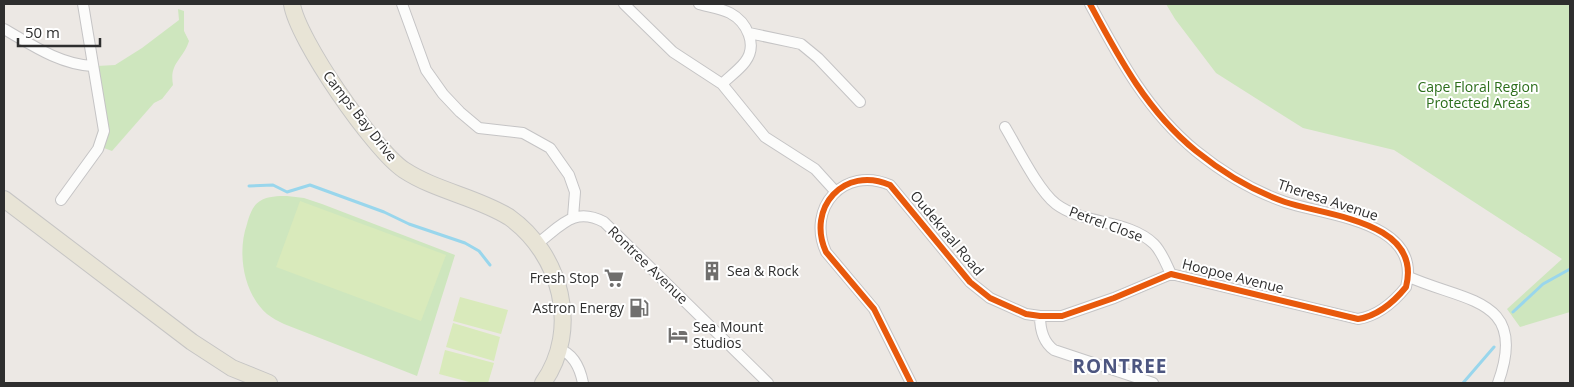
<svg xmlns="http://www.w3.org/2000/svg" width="1574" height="387" viewBox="0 0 1574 387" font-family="'Open Sans',sans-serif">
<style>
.green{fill:#cee6be}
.pitch{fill:#d9eabb}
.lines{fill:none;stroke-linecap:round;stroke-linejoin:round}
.stream{stroke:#99d6ec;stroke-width:3}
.minor-casing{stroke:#c5c4c5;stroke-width:12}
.primary-casing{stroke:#c6c5c4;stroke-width:18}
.minor{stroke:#fcfcfb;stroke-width:10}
.primary{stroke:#e8e4d6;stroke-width:16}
.cycleway-casing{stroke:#fff;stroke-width:9}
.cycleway{stroke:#e8590c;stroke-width:6}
.labels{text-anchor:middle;stroke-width:4;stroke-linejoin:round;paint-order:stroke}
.park-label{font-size:14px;fill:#2c6e1b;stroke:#fff}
.street-label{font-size:14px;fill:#2e2e2e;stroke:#fff}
.poi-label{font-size:14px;fill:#2e2e2e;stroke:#fff;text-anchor:start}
.district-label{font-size:19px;font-weight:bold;letter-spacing:1px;fill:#4d5680;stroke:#fff}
</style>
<rect width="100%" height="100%" fill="#ece8e4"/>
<path class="green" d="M 1166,4 L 1570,4 L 1570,312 L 1520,327 L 1507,309 L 1562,259 L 1394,150 L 1303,128 L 1216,73 L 1175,19 Z
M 178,9 L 184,11 L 184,31 L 189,41 C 183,60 169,63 173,85 L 162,99 L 154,103 L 112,151 L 104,148 L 107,138 L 97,66 L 115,65 L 142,48 L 179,20 Z
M 287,196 L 304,198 L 322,204 L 455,255 L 417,376 L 284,324 C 278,321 272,318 267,314 C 243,293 237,252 247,224 C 249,216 253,205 260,201 C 268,196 278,196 287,196 Z"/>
<path class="pitch" d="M 300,201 L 446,255 L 421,321 L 276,267 Z
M 460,297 L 508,310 L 501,334 L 453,321 Z
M 453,323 L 500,337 L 494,361 L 446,347 Z
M 445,350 L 494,363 L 488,383 L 473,383 L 439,374 Z"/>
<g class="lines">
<path class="stream" d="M 249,186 L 273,185 L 287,192 L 310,185 L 384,212 L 409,224 L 465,243 L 479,251 L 490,265
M 1513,312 L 1543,284 L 1570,269
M 1463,383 L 1494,347"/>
<defs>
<path id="minor" d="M 402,4 L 426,70 L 443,94 L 460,112 L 479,128 L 523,133 L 550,148 L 569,175 L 575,192 L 573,217
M 624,4 L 673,52 L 722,84 L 765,137 L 815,169 L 835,191
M 699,4 C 709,7 720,8 730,13 C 747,22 758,45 745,62 C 739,70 729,77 722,84
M 4,29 C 32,45 59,64 92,66
M 749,33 L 801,44 L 818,58 L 860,102
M 1005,127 C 1017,147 1038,190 1056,204 C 1084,225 1128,219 1154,244 C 1162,252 1166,264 1171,274
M 61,200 L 98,149 L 104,131 L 83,4
M 538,243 C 561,226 574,206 604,222 L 768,383
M 1409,277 C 1465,302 1529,298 1498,383
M 1040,316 C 1040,329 1043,342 1054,350 L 1153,383
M 559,349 C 574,354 580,368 583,383
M 911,383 L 874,309 L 826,252 C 806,208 844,165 890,185 L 970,282 L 990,298 L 1026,314 L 1040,316 L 1062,316 L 1114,298 L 1171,274 L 1358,319 C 1377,316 1393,303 1406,287 C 1423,221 1326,216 1285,202 C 1253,191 1222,172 1196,151 C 1147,111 1119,58 1090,4"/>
<path id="primary" d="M 292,4 C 297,39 374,150 404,170 C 436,191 477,197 509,217 C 561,254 581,329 543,383
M 4,199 L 192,342 L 232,368 L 269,383"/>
</defs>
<use href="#minor" class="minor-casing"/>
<use href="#primary" class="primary-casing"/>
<use href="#minor" class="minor"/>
<use href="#primary" class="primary"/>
<defs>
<path id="cycleway" d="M 911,383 L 874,309 L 826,252 C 806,208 844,165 890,185 L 970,282 L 990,298 L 1026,314 L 1040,316 L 1062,316 L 1114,298 L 1171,274 L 1358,319 C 1377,316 1393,303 1406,287 C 1423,221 1326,216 1285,202 C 1253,191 1222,172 1196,151 C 1147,111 1119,58 1090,4"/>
</defs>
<use href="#cycleway" class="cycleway-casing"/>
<use href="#cycleway" class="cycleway"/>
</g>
<defs>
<symbol id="building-bare" viewBox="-9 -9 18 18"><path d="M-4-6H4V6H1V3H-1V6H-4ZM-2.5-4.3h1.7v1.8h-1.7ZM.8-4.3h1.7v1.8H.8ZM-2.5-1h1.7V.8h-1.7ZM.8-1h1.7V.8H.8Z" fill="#706f6e" stroke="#fff" stroke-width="2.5" paint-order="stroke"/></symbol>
<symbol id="supermarket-bare" viewBox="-9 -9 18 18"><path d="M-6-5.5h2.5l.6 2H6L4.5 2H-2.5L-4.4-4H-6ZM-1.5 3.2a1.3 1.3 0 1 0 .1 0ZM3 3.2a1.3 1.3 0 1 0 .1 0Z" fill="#706f6e" stroke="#fff" stroke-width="2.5" paint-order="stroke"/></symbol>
<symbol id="fuel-bare" viewBox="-9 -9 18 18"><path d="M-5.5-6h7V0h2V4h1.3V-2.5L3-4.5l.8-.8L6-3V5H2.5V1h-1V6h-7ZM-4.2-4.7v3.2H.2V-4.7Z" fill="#706f6e" stroke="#fff" stroke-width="2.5" paint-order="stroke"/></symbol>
<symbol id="hotel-bare" viewBox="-9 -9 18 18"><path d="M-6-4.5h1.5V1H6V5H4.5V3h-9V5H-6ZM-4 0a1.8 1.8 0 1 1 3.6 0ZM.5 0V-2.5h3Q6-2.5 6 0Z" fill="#706f6e" stroke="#fff" stroke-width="2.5" paint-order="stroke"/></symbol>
</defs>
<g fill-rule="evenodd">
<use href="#building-bare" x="698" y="257" width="28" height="28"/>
<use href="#supermarket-bare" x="600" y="264" width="28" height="28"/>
<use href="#fuel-bare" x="625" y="294" width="28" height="28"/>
<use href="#hotel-bare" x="664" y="321" width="28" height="28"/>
</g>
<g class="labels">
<g class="park-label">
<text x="1478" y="92">Cape Floral Region<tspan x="1478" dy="16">Protected Areas</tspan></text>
</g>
<g class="street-label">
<text transform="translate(360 116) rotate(52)" y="5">Camps Bay Drive</text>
<text transform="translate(1328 200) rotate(18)" y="5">Theresa Avenue</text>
<text transform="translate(1106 224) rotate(20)" y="5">Petrel Close</text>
<text transform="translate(947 233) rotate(50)" y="5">Oudekraal Road</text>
<text transform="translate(648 265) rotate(44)" y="5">Rontree Avenue</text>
<text transform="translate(1233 276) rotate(14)" y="5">Hoopoe Avenue</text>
</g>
<g class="poi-label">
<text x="727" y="276">Sea &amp; Rock</text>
<text x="599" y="283" text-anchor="end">Fresh Stop</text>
<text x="624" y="313" text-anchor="end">Astron Energy</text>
<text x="693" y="332">Sea Mount<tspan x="693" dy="16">Studios</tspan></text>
</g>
<g class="district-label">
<text x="1120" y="373">RONTREE</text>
</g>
</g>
<rect width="1574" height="387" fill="none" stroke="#2e2e2e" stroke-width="10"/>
<path d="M18 38v8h82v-8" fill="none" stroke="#2e2e2e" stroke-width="2.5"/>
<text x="25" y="38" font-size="15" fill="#2e2e2e" stroke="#ffffff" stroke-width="4" paint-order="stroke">50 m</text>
</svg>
